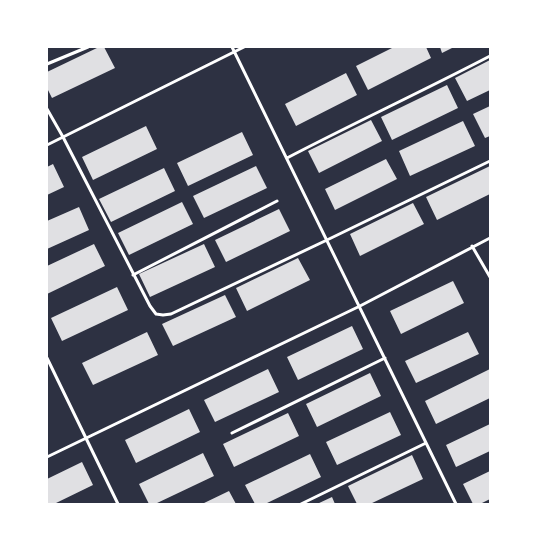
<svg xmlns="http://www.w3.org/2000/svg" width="537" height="551" viewBox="0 0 537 551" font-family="'Source Sans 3',sans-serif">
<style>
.building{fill:#e0e0e3}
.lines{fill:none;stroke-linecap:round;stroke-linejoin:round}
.service{stroke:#fff;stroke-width:3}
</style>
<rect width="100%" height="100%" fill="#2d3142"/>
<path class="building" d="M 99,47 L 104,47 L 115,68 L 52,98 L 47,88 L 47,72 Z
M 394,47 L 426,47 L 431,58 L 368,90 L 356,66 Z
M 440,47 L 454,47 L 442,53 Z
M 490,60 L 490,90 L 467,101 L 455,78 Z
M 346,73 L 357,95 L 296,126 L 285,104 Z
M 447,85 L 458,108 L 392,140 L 381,117 Z
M 490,106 L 490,136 L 485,138 L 473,114 Z
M 371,120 L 382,141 L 319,173 L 308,151 Z
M 463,121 L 475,146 L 410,176 L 399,151 Z
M 146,126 L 157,149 L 93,180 L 82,157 Z
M 242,132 L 253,155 L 188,186 L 177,163 Z
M 386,159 L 397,179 L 335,210 L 325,189 Z
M 53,164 L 64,187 L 47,195 L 47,167 Z
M 256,166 L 267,188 L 204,218 L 193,196 Z
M 490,166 L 490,194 L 437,220 L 426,197 Z
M 164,168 L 175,191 L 111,222 L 99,199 Z
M 182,202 L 193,224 L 129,255 L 118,233 Z
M 413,203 L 424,224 L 360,256 L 350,234 Z
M 79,207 L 89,230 L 47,249 L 47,221 Z
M 279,209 L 290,231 L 226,262 L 215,240 Z
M 94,244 L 105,266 L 47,294 L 47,266 Z
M 204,244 L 215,267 L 150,297 L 139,274 Z
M 298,258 L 310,280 L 247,311 L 236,288 Z
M 453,281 L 464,303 L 401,334 L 390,311 Z
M 117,287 L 128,310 L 62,341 L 51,318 Z
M 225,295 L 236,317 L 173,346 L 162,324 Z
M 352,326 L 363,349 L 298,380 L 287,357 Z
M 147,332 L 158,355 L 93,385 L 82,363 Z
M 468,332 L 479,354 L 416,383 L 405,361 Z
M 268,369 L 279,392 L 215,422 L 204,400 Z
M 490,369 L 490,398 L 436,424 L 425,401 Z
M 370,373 L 381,396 L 317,427 L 306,404 Z
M 189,409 L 200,432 L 136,463 L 125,440 Z
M 390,412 L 401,435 L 337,465 L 326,442 Z
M 288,413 L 299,436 L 234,467 L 223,444 Z
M 490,424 L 490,451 L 456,467 L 446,445 Z
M 203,453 L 214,476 L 155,504 L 149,504 L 139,484 Z
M 310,454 L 321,477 L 265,504 L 255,504 L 245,485 Z
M 412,455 L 423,479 L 370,504 L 357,504 L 348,486 Z
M 82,462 L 93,485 L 54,504 L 47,504 L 47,479 Z
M 490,471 L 490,499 L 480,504 L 473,504 L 463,484 Z
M 229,491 L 236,504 L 202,504 Z
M 332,497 L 335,504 L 317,504 Z"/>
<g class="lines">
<path class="service" d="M 232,47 L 456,504
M 47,64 L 88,47
M 47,109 L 63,137 L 150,306 L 156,314 L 163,315 L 171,314 L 327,240 L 490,161
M 47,145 L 244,47
M 287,158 C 354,123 423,91 490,56
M 472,246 L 490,277
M 133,275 L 277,201
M 47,358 L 118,504
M 232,433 L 385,358
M 47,457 L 360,306 L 490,238
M 301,504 L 426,443"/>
</g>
<rect width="537" height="551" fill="none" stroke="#ffffff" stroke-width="96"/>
</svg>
